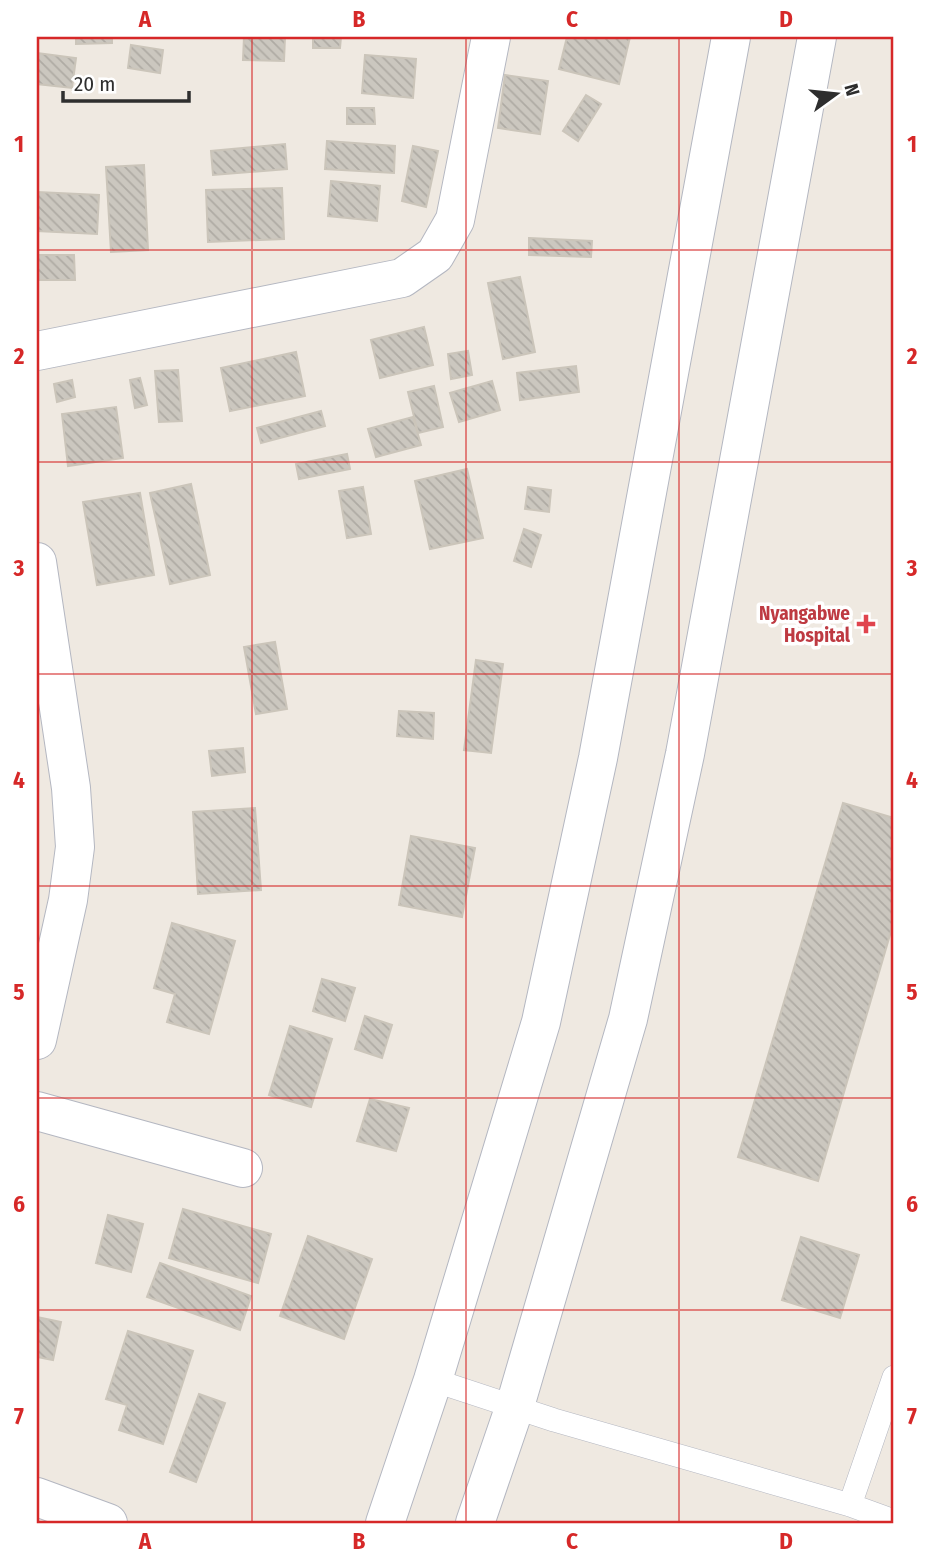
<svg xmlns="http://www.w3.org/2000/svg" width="931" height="1560" viewBox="0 0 931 1560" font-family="'Fira Sans Condensed',sans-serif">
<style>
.building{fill:url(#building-back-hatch);stroke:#cbc5ba;stroke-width:2}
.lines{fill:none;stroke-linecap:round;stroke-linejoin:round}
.service-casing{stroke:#b4b7c1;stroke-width:24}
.minor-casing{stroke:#b4b7c1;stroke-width:40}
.tertiary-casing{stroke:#b4b7c1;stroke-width:40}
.service{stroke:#fff;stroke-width:23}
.minor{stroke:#fff;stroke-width:38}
.tertiary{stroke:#fff;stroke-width:38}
.grid{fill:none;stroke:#d62828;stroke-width:2;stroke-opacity:0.55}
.health-dot{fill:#e0444e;stroke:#fff;stroke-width:2.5}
.labels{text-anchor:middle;stroke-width:7;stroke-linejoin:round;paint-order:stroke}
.health-label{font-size:19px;font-weight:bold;fill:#be3a42;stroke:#fff;text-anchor:end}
.neatline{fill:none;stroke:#d62828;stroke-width:2.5}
.grid-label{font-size:23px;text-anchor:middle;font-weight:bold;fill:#d62828}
</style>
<defs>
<pattern id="building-back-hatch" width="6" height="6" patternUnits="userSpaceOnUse" patternTransform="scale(1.75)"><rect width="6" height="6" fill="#cbc7bf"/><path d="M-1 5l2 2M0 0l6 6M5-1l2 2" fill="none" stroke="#afaba4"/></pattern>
</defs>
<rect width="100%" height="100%" fill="#efe9e1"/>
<path class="building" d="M 76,37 L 112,37 L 112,43 L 76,44 Z
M 244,37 L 285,37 L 284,61 L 243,60 Z
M 313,37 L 341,37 L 340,48 L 313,48 Z
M 567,37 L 630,37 L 619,84 L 559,69 Z
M 131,45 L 163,50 L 160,73 L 128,68 Z
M 37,53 L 76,58 L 72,88 L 37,84 Z
M 365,55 L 416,59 L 413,98 L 362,93 Z
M 505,75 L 548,81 L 540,134 L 498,128 Z
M 586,95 L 601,104 L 578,141 L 563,131 Z
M 347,108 L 374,108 L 375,124 L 347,124 Z
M 327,141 L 395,146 L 394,173 L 325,169 Z
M 285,144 L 287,169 L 213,175 L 211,151 Z
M 413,146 L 438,151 L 426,207 L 402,201 Z
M 144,165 L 148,250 L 111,252 L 106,167 Z
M 331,181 L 380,186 L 377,221 L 328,216 Z
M 282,188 L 284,239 L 208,242 L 206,190 Z
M 37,192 L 99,195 L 97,234 L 37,231 Z
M 529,238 L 592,241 L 591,257 L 529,255 Z
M 37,255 L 74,255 L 75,280 L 37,280 Z
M 520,277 L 535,352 L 503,359 L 488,283 Z
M 424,327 L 433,365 L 380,378 L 371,340 Z
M 468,351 L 472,375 L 451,379 L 448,354 Z
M 296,352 L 305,396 L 230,411 L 221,368 Z
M 576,366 L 579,392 L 520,400 L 517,373 Z
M 178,370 L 182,421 L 159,422 L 155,371 Z
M 140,378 L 147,405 L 135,408 L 130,380 Z
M 72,380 L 75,397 L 57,402 L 54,384 Z
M 492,381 L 500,410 L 459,422 L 450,393 Z
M 434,386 L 443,427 L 418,433 L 408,392 Z
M 116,407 L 123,458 L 68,466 L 62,414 Z
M 321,411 L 325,426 L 261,443 L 257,428 Z
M 413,417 L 421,445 L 376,457 L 368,429 Z
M 347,454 L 350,469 L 299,479 L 296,464 Z
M 467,469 L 483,538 L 430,549 L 415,481 Z
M 191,484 L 210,575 L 170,584 L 150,493 Z
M 363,487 L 371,534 L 347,538 L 339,491 Z
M 528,487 L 551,490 L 549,512 L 525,509 Z
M 140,493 L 154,575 L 97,585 L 83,502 Z
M 524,529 L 541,535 L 531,567 L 514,561 Z
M 275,642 L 287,709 L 256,714 L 244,647 Z
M 476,660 L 503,664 L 491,753 L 464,750 Z
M 399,711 L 434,713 L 433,739 L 397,736 Z
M 243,748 L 245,772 L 212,776 L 209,751 Z
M 843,803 L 894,818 L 894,921 L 818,1181 L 738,1157 Z
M 255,808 L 261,890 L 198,894 L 193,812 Z
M 411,836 L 475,848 L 462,917 L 399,905 Z
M 172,923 L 235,941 L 209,1034 L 167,1022 L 175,994 L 154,988 Z
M 322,979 L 355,988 L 345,1021 L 313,1011 Z
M 365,1016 L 392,1025 L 382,1058 L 355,1049 Z
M 290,1026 L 332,1039 L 311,1107 L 269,1095 Z
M 370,1099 L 409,1108 L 396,1151 L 357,1141 Z
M 183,1209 L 271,1234 L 258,1283 L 169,1258 Z
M 108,1215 L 143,1224 L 131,1272 L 96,1263 Z
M 308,1236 L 372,1259 L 344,1339 L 280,1316 Z
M 801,1237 L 859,1255 L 840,1318 L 782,1300 Z
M 160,1263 L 251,1296 L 240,1330 L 147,1297 Z
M 37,1317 L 61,1322 L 53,1360 L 37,1357 Z
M 128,1331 L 193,1351 L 163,1444 L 119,1430 L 127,1405 L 106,1399 Z
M 199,1394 L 225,1403 L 196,1482 L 170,1472 Z"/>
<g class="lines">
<defs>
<path id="service" d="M 433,1380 L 554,1420 L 850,1505 L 894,1521
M 850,1505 L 894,1377"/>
<path id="minor" d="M 37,351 L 402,278 L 435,255 L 455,220 L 491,37
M 37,562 L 71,788 L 75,847 L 68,900 L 37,1040
M 37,1111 L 243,1168
M 37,1497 L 108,1523"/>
<path id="tertiary" d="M 385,1523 L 433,1380 L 541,1022 L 598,758 L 731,37
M 475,1523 L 515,1406 L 628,1019 L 685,754 L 817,37"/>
</defs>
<use href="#service" class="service-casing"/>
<use href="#minor" class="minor-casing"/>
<use href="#tertiary" class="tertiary-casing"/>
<use href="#service" class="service"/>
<use href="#minor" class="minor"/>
<use href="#tertiary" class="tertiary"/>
</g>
<path class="grid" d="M 252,37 L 252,1523M 466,37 L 466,1523M 679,37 L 679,1523M 37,250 L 894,250M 37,462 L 894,462M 37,674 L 894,674M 37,886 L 894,886M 37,1098 L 894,1098M 37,1310 L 894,1310"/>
<path class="health-dot" d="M862.5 613.5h7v7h7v7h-7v7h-7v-7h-7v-7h7z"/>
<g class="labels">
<g class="health-label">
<text x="850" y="620">Nyangabwe<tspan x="850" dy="22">Hospital</tspan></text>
</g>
</g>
<rect width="931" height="1560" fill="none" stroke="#ffffff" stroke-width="77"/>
<g transform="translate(836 94) rotate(75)" stroke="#ffffff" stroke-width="5" paint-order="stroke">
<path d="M0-5L12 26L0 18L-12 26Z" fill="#2e2e2e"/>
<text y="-10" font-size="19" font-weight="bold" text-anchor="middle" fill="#2e2e2e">N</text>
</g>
<path d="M63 91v10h126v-10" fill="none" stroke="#2e2e2e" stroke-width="3.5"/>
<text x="74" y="91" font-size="21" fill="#2e2e2e" stroke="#ffffff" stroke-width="5" paint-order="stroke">20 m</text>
<rect x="38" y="38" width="854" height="1484" class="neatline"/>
<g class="grid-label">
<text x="145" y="27">A</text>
<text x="359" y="27">B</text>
<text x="572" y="27">C</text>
<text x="786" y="27">D</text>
<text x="19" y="152">1</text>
<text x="912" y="152">1</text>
<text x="19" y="364">2</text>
<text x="912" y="364">2</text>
<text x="19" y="576">3</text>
<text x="912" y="576">3</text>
<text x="19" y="788">4</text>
<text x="912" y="788">4</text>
<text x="19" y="1000">5</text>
<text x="912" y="1000">5</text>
<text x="19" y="1212">6</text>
<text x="912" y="1212">6</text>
<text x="19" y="1424">7</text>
<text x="912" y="1424">7</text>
<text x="145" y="1549">A</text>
<text x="359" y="1549">B</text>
<text x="572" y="1549">C</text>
<text x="786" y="1549">D</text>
</g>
</svg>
